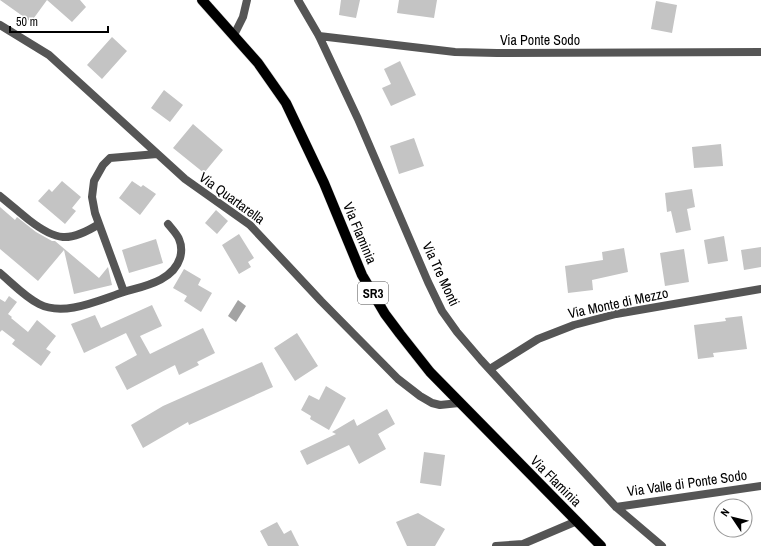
<svg xmlns="http://www.w3.org/2000/svg" width="761" height="546" viewBox="0 0 761 546" font-family="'Archivo Narrow',sans-serif">
<style>
.water{fill:#a3a3a3}
.building{fill:#c4c4c4}
.lines{fill:none;stroke-linecap:round;stroke-linejoin:round}
.primary-casing{stroke:#dbdbdb;stroke-width:11}
.minor{stroke:#555;stroke-width:8}
.primary{stroke:#000;stroke-width:10}
.labels{text-anchor:middle;stroke-width:3.5;stroke-linejoin:round;paint-order:stroke}
.shield{fill:#fff;stroke:#4c4c4c;stroke-width:1}
.shield-label{font-size:13px;font-weight:bold;fill:#000}
.street-label{font-size:14px;fill:#000;stroke:#fff}
</style>
<rect width="100%" height="100%" fill="#fff"/>
<path class="water" d="M 238,300 L 246,306 L 236,322 L 228,316 Z"/>
<path class="building" d="M 0,0 L 47,0 L 31,22 Z
M 47,0 L 80,0 L 86,7 L 72,22 Z
M 341,0 L 360,0 L 356,18 L 339,15 Z
M 399,0 L 437,0 L 434,18 L 397,13 Z
M 656,1 L 677,5 L 672,33 L 651,29 Z
M 112,37 L 127,51 L 102,79 L 87,65 Z
M 400,61 L 416,95 L 391,106 L 382,88 L 391,84 L 384,69 Z
M 164,90 L 183,105 L 170,122 L 151,108 Z
M 193,124 L 223,150 L 204,173 L 173,148 Z
M 414,138 L 424,166 L 399,174 L 390,146 Z
M 721,144 L 723,166 L 694,168 L 692,147 Z
M 62,181 L 81,197 L 72,208 L 76,211 L 65,224 L 38,201 L 49,189 L 52,192 Z
M 132,181 L 141,187 L 143,185 L 156,194 L 140,215 L 119,198 Z
M 692,189 L 695,207 L 687,209 L 691,230 L 676,233 L 671,211 L 667,212 L 665,193 Z
M 0,207 L 15,220 L 17,217 L 36,232 L 52,241 L 55,241 L 99,278 L 108,267 L 112,285 L 74,294 L 64,250 L 38,281 L 0,249 Z
M 216,210 L 228,221 L 217,234 L 205,223 Z
M 239,234 L 254,258 L 248,262 L 251,267 L 239,274 L 222,245 Z
M 724,236 L 728,261 L 708,264 L 704,240 Z
M 156,239 L 163,263 L 129,273 L 122,250 Z
M 761,247 L 761,267 L 744,270 L 741,250 Z
M 624,248 L 628,272 L 592,280 L 593,290 L 568,293 L 565,266 L 603,260 L 602,252 Z
M 684,249 L 689,282 L 665,286 L 660,253 Z
M 184,269 L 201,279 L 198,285 L 212,293 L 201,312 L 184,301 L 187,296 L 173,288 Z
M 9,296 L 17,302 L 8,314 L 12,317 L 11,318 L 28,332 L 37,320 L 56,336 L 46,349 L 51,352 L 41,366 L 12,344 L 15,340 L 2,330 L 0,332 L 0,299 L 5,302 Z
M 152,305 L 162,326 L 140,336 L 150,354 L 203,328 L 215,353 L 197,362 L 199,365 L 179,375 L 175,365 L 127,390 L 115,367 L 137,355 L 126,333 L 84,353 L 71,324 L 95,315 L 101,328 Z
M 742,316 L 747,349 L 713,353 L 714,357 L 698,359 L 694,325 L 726,321 L 725,318 Z
M 297,333 L 318,366 L 295,381 L 274,348 Z
M 262,362 L 273,387 L 189,425 L 188,422 L 143,448 L 131,425 L 163,406 Z
M 326,386 L 346,398 L 329,430 L 310,419 L 311,416 L 301,410 L 309,395 L 319,400 Z
M 387,409 L 395,424 L 378,434 L 386,449 L 359,464 L 349,445 L 307,465 L 300,451 L 336,434 L 332,432 L 354,419 L 357,426 Z
M 424,452 L 445,455 L 441,486 L 420,483 Z
M 418,513 L 445,529 L 435,546 L 407,546 L 396,522 Z
M 277,522 L 284,534 L 291,530 L 299,546 L 268,546 L 260,531 Z"/>
<g class="lines">
<defs>
<path id="primary" d="M 202,0 L 258,63 L 286,103 L 324,183 L 362,275 L 385,314 L 400,334 L 430,372 L 601,546"/>
</defs>
<use href="#primary" class="primary-casing"/>
<path class="minor" d="M 298,0 L 319,36 L 358,119 L 428,282 L 442,311 L 457,332 L 481,360 L 616,507 L 662,546
M 0,25 L 49,55 L 185,179 L 250,225 L 321,301 L 398,379 L 420,396 L 432,403 L 440,405 L 459,403
M 234,35 L 243,17 L 247,0
M 319,36 L 455,52 L 497,53 L 761,52
M 0,196 C 10,204 19,212 29,220 C 56,241 69,243 99,224
M 0,273 C 13,284 25,297 39,304 C 64,317 99,300 124,292 L 95,213 L 92,197 L 94,181 L 103,165 L 110,158 L 157,154
M 124,292 C 144,286 173,281 180,258 C 182,251 182,246 179,239 C 177,234 172,229 168,224
M 490,369 L 538,339 L 574,325 L 616,314 L 761,289
M 616,507 L 761,486
M 496,546 L 523,544 L 577,521"/>
<use href="#primary" class="primary"/>
</g>
<g class="labels">
<rect class="shield" x="358" y="282" width="30" height="22" rx="3"/>
<g class="shield-label">
<text x="373" y="298">SR3</text>
</g>
<g class="street-label">
<text x="540" y="45">Via Ponte Sodo</text>
<text transform="translate(232 198) rotate(36)" y="5">Via Quartarella</text>
<text transform="translate(360 233) rotate(67)" y="5">Via Flaminia</text>
<text transform="translate(441 274) rotate(65)" y="5">Via Tre Monti</text>
<text transform="translate(618 303) rotate(-12)" y="5">Via Monte di Mezzo</text>
<text transform="translate(556 481) rotate(45)" y="5">Via Flaminia</text>
<text transform="translate(687 483) rotate(-8)" y="5">Via Valle di Ponte Sodo</text>
</g>
</g>
<g transform="translate(733 518) rotate(305)"><circle r="19" fill="#ffffff" stroke="#999999"/>
<path d="M0-3L7 15L0 10L-7 15Z" fill="#000000"/>
<text y="-6" font-size="11" font-weight="bold" text-anchor="middle" fill="#000000">N</text>
</g>
<path d="M10 26v6h98v-6" fill="none" stroke="#000000" stroke-width="2"/>
<text x="16" y="26" font-size="12" fill="#000000" stroke="#ffffff" stroke-width="3" paint-order="stroke">50 m</text>
</svg>
